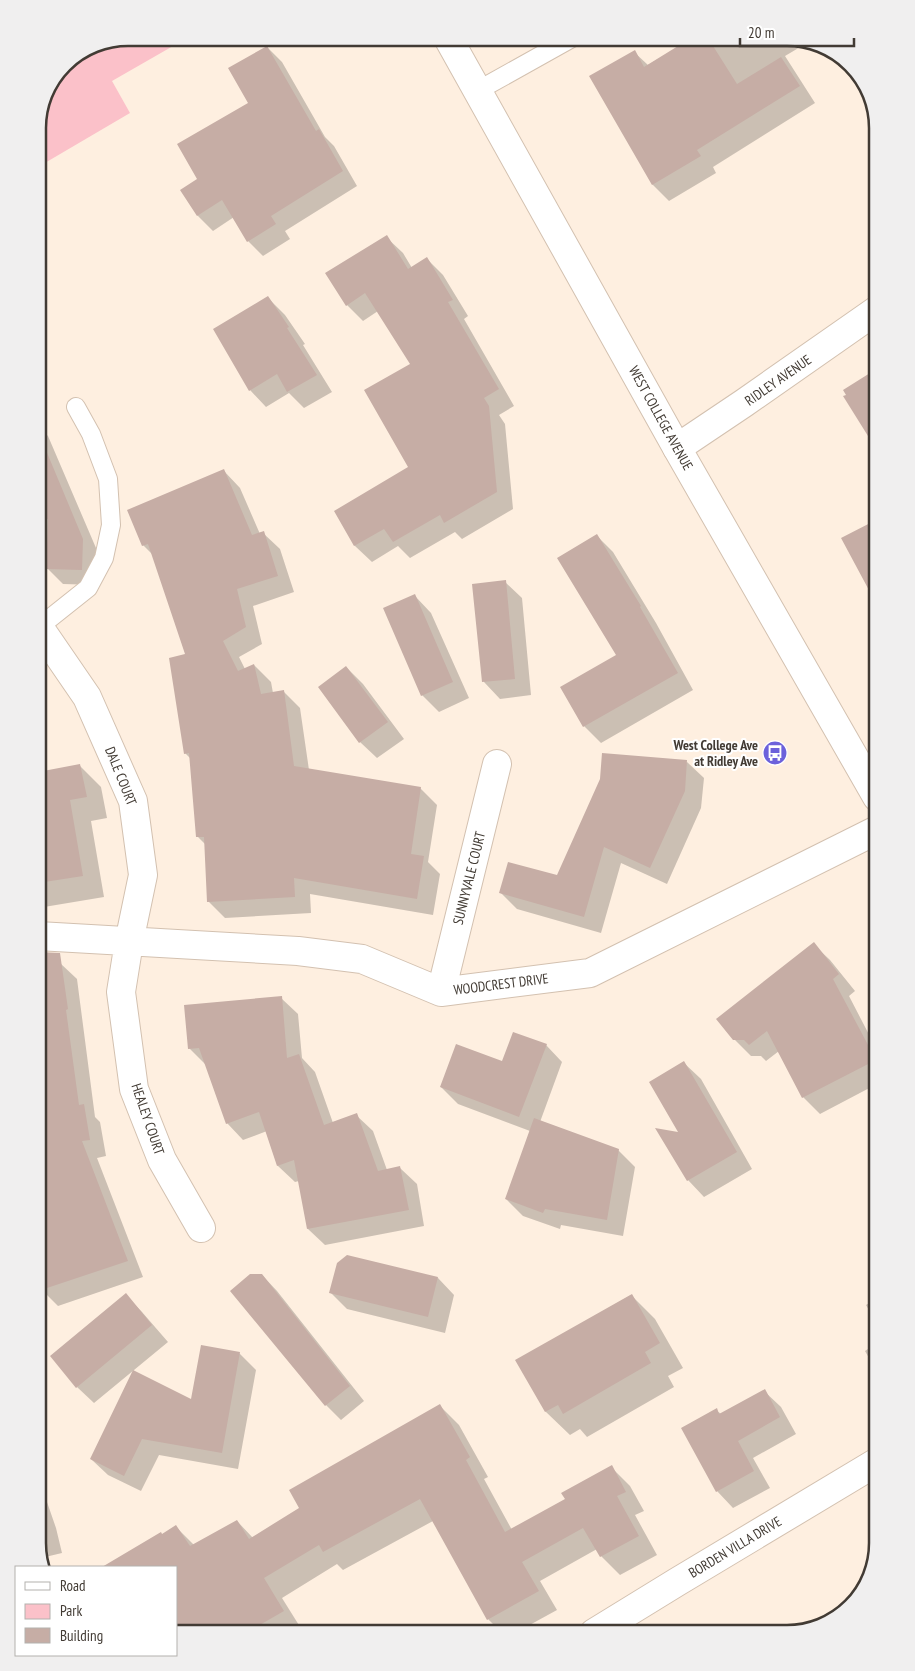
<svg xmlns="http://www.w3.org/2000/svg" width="915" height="1671" viewBox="0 0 915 1671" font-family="'PT Sans Narrow',sans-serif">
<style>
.green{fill:#fbc1c9}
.shadow{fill:#0003}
.building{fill:#c6ada5}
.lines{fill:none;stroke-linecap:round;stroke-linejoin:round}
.service-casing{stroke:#d3c1b0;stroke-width:20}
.minor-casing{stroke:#d3c1b0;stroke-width:30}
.secondary-casing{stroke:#d3c1b0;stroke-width:30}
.service{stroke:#fff;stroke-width:18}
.minor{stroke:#fff;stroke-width:28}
.secondary{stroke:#fff;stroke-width:28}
.labels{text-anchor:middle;stroke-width:4;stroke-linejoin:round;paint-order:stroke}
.street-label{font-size:14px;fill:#423b34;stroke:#fff}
.poi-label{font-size:14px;font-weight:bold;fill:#423b34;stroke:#fff;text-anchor:end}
.rim{fill:none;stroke:#423b34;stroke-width:2.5}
</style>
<rect width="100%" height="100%" fill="#feefe0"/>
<path class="green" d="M 129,38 L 187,38 L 112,81 L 130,113 L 38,167 L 38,123 L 64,64 L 94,44 Z"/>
<path class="shadow" d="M 694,38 L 793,38 L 807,43 L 785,56 L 815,103 L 713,167 L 716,173 L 669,201 L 653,185 L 591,76 L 634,52 L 648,65 Z
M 267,47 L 282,62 L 325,137 L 334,146 L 357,186 L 285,231 L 290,239 L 263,256 L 248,241 L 234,217 L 213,231 L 198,216 L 182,190 L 199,179 L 250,104 Z
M 386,237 L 403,253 L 412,268 L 427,259 L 443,275 L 468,316 L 464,319 L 514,406 L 499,415 L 505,424 L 513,509 L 462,539 L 455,532 L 410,558 L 398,546 L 372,562 L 355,546 L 336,512 L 410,468 L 411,364 L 378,311 L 363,321 L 347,305 Z
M 268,298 L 285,315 L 305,344 L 303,345 L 332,392 L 304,408 L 289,393 L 266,407 L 250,390 Z
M 38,426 L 48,436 L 99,555 L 98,585 L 63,584 L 47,568 L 48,556 L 40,536 L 38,537 Z
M 224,471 L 240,488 L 260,534 L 263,533 L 280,549 L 294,592 L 253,606 L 262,644 L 239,657 L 245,669 L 254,665 L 271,682 L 273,693 L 283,691 L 300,708 L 309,770 L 420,788 L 437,805 L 428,862 L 440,874 L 433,915 L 310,894 L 311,913 L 225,918 L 208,901 L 205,844 L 198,837 L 191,759 L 185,753 L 186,655 L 154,556 L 143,545 Z
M 597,536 L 613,552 L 656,623 L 693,690 L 601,743 L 584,726 L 562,687 L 617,656 Z
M 505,582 L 522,598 L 531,695 L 500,699 L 484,682 L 473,585 Z
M 415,596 L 431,613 L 469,698 L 439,712 L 422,695 Z
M 346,667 L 363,684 L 404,739 L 377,758 L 360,742 Z
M 687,762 L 704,778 L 701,808 L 667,884 L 621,863 L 601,933 L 517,909 L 501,893 L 557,877 Z
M 80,766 L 101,787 L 107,818 L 91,821 L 104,897 L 38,908 L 38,773 Z
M 813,944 L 830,960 L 855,991 L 849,996 L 877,1050 L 877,1084 L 820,1114 L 803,1097 L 779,1051 L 766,1061 L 761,1056 L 751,1056 L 734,1039 Z
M 60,963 L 77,979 L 95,1117 L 100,1122 L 106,1156 L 97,1158 L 143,1277 L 58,1306 L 41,1289 L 38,1277 L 38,966 Z
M 281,998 L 298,1014 L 302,1058 L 315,1072 L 333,1123 L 356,1115 L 373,1131 L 387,1170 L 400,1168 L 417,1184 L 424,1226 L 325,1245 L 308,1229 L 299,1181 L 295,1182 L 278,1166 L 267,1131 L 243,1140 L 227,1123 L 206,1065 L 189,1048 Z
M 546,1045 L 562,1062 L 540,1122 L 618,1150 L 635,1167 L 623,1236 L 561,1225 L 560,1229 L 523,1216 L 506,1199 L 530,1131 L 458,1104 L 441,1087 Z
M 684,1063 L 701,1079 L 752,1169 L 704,1197 L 688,1180 Z
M 262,1275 L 277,1291 L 364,1401 L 341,1420 L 326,1405 Z
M 438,1278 L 454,1295 L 445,1333 L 347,1309 L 331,1293 Z
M 126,1295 L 142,1312 L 168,1342 L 94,1403 L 77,1387 Z
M 631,1295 L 655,1319 L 683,1368 L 668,1376 L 674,1387 L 587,1437 L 580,1429 L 570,1435 L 546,1412 L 517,1361 Z
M 877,1298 L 877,1324 L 866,1305 Z
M 877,1343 L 877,1372 L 865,1351 Z
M 239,1353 L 256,1370 L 238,1469 L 159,1455 L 141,1491 L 108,1475 L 91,1459 L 192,1400 Z
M 764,1391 L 781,1407 L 796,1434 L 753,1458 L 770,1488 L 733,1508 L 717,1491 L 716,1410 L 721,1414 Z
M 440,1406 L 459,1425 L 488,1477 L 484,1479 L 512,1530 L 566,1499 L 611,1467 L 630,1486 L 644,1511 L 635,1515 L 657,1555 L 620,1575 L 601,1556 L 597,1549 L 540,1581 L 557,1610 L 515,1633 L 502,1633 L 488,1619 L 433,1521 L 343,1570 L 337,1564 L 282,1598 L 302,1630 L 297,1633 L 176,1633 L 176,1567 L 123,1567 L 118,1559 L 176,1527 L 194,1545 L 237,1521 L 253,1538 L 301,1509 Z
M 38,1476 L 56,1528 L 62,1553 L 41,1558 L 38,1542 Z
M 877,1526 L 877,1537 L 872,1530 Z"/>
<path class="building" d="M 691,38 L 708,38 L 737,84 L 781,57 L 800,86 L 697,150 L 701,156 L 652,185 L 589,76 L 635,50 L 644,67 Z
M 267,46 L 316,131 L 319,129 L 343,171 L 271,216 L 276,224 L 247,242 L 222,200 L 197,216 L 180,190 L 197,179 L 177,144 L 248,103 L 228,68 Z
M 387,235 L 408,269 L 427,257 L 453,300 L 448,302 L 499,389 L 484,398 L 489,406 L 497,492 L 444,523 L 440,515 L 393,542 L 384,529 L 354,546 L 334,511 L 408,467 L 364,390 L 410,364 L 365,293 L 346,306 L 325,273 Z
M 268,296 L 289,327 L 287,328 L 317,375 L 287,392 L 277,374 L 249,391 L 213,329 Z
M 878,368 L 878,452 L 843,396 L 846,395 L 843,390 Z
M 38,431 L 83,539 L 82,570 L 46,569 L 48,519 L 38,523 Z
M 224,469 L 252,535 L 264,531 L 278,576 L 237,589 L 246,627 L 223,641 L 238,671 L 254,664 L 261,694 L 284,690 L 294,766 L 421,787 L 411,854 L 424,856 L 417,899 L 294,878 L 295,897 L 207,902 L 204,837 L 196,837 L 189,753 L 184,754 L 169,658 L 185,654 L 148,544 L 142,546 L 127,510 Z
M 878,519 L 878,607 L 841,538 Z
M 597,534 L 641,606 L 640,607 L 678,673 L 583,727 L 560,687 L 616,655 L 557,558 Z
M 506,580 L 515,679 L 482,682 L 472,584 Z
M 415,594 L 453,682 L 421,696 L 383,608 Z
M 346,666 L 388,722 L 359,743 L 318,687 Z
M 602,753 L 687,760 L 685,791 L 650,868 L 604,847 L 584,917 L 499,893 L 508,862 L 557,875 L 600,779 Z
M 80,764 L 87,797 L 70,800 L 83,876 L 38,883 L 38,772 Z
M 814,942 L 839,974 L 833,979 L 876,1060 L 802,1098 L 767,1031 L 749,1045 L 744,1040 L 733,1040 L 716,1019 Z
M 38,952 L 60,953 L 68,1009 L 66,1010 L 79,1105 L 84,1104 L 90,1140 L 82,1141 L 128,1261 L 38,1291 Z
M 282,996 L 287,1058 L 299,1054 L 324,1125 L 357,1113 L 378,1171 L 400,1166 L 409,1210 L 307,1229 L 294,1160 L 277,1166 L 259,1112 L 226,1124 L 199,1048 L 188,1049 L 184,1005 Z
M 513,1032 L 547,1044 L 519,1117 L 440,1087 L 456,1044 L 502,1061 Z
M 684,1061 L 737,1152 L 687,1181 L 655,1128 L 678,1132 L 649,1082 Z
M 534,1118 L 619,1149 L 607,1220 L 545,1209 L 543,1213 L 505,1199 Z
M 347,1255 L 438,1277 L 428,1317 L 329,1293 L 337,1263 Z
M 250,1274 L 262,1274 L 350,1386 L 325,1406 L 230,1291 Z
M 126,1293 L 152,1325 L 76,1388 L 50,1356 Z
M 632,1294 L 660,1343 L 645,1352 L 651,1363 L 563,1414 L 558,1405 L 545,1412 L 515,1360 Z
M 201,1345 L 240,1352 L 222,1453 L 142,1439 L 124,1476 L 90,1459 L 133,1370 L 191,1399 Z
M 765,1389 L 780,1417 L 738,1441 L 754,1471 L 716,1492 L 681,1428 L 717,1408 L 719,1414 Z
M 440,1404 L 470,1457 L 466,1460 L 505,1532 L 565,1499 L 561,1493 L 612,1465 L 626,1492 L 617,1496 L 639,1536 L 600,1557 L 583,1528 L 522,1562 L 539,1591 L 487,1620 L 420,1499 L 323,1552 L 319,1545 L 264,1578 L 284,1611 L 246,1633 L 176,1633 L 176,1567 L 102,1567 L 161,1532 L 162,1534 L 176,1525 L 190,1546 L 237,1520 L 249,1539 L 299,1508 L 289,1490 Z"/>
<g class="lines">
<defs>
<path id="service" d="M 477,91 L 572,38
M 39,627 L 88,588 L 104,558 L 111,525 L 108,479 L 91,434 L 76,407"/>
<path id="minor" d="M 677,448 L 744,403 L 877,310
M 39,627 L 87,697 L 133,801 L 143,875 L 129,942 L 121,992 L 134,1089 L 162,1160 L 201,1228
M 38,936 L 298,951 L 362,959 L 441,992 L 590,973 L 877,830
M 441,992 L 497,764
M 594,1633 L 677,1582 L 877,1462"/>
<path id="secondary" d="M 448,38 L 677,448 L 877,797"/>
</defs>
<use href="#service" class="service-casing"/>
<use href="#minor" class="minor-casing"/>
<use href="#secondary" class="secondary-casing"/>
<use href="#service" class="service"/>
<use href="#minor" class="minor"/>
<use href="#secondary" class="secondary"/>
</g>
<defs>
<symbol id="bus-disc" viewBox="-11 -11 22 22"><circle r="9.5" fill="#6c61db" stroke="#fff"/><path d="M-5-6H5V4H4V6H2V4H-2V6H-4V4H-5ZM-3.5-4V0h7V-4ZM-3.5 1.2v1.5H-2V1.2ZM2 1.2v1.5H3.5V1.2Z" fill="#fff"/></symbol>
</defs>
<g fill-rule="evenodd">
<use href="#bus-disc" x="761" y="739" width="28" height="28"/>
</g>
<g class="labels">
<g class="street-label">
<text transform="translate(778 380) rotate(-35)" y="5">RIDLEY AVENUE</text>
<text transform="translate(661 418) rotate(61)" y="5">WEST COLLEGE AVENUE</text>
<text transform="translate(121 776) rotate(68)" y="5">DALE COURT</text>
<text transform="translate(469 878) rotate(-76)" y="5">SUNNYVALE COURT</text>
<text transform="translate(501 984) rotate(-7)" y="5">WOODCREST DRIVE</text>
<text transform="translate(148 1119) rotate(71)" y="5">HEALEY COURT</text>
<text transform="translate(735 1547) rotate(-31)" y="5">BORDEN VILLA DRIVE</text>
</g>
<g class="poi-label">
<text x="758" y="750">West College Ave<tspan x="758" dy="16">at Ridley Ave</tspan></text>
</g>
</g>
<path d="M0 0H915V1671H0ZM128 46H787A82 82 0 0 1 869 128V1543A82 82 0 0 1 787 1625H128A82 82 0 0 1 46 1543V128A82 82 0 0 1 128 46Z" fill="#f0efef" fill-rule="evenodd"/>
<path class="rim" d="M128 46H787A82 82 0 0 1 869 128V1543A82 82 0 0 1 787 1625H128A82 82 0 0 1 46 1543V128A82 82 0 0 1 128 46Z"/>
<rect x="15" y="1566" width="162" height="90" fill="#ffffff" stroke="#b3b1ae"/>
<rect x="25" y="1582" width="25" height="8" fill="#ffffff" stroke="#b3b1ae"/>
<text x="60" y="1591" font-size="15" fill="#423b34">Road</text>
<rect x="25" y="1604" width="25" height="15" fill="#fbc1c9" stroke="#b3b1ae"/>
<text x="60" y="1616" font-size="15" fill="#423b34">Park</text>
<rect x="25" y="1628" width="25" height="15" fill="#c6ada5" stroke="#b3b1ae"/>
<text x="60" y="1641" font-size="15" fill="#423b34">Building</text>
<path d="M740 38v8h114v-8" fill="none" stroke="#423b34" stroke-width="2.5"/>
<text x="748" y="38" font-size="15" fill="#423b34" stroke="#ffffff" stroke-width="4" paint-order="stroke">20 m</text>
</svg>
